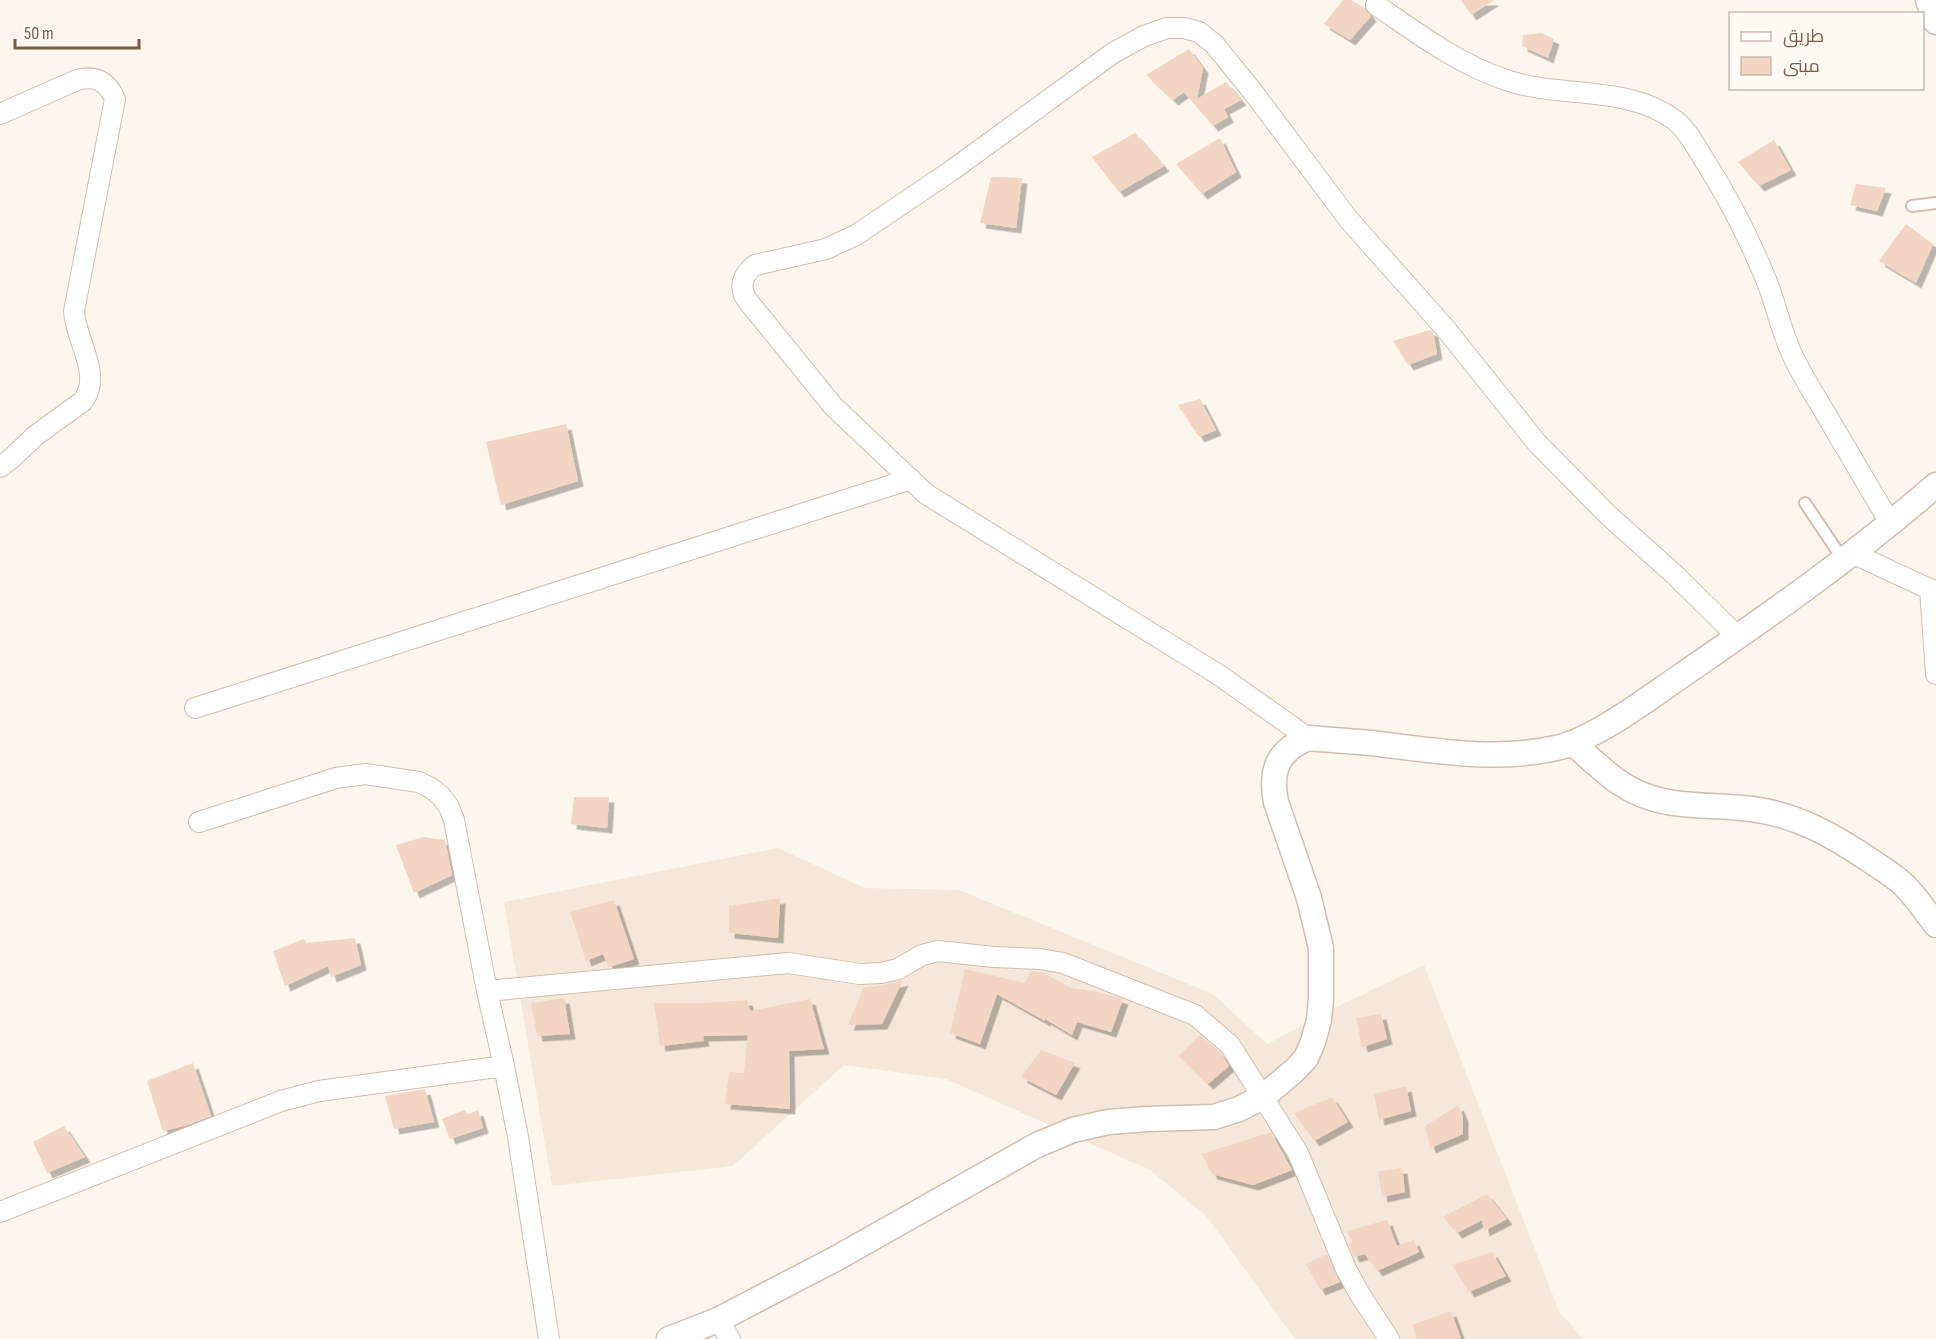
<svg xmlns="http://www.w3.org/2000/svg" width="1936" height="1339" viewBox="0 0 1936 1339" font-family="'Sofia Sans Condensed',Cairo,sans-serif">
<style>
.residential{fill:#f5e8da}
.building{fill:#f3d5c3;filter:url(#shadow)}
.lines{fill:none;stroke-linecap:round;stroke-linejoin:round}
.service-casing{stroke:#d1beb0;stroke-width:14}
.minor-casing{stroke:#d1beb0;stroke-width:22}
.tertiary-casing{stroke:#d1beb0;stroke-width:27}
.service{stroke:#fff;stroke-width:10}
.minor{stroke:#fff;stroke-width:20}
.tertiary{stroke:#fff;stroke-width:24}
</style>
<defs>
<filter id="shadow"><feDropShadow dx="5.5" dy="5.5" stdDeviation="0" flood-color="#0004"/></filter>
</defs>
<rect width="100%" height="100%" fill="#fdf6ec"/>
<path class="residential" d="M 778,848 L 865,888 L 959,890 L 1213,994 L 1267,1044 L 1343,1004 L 1424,965 L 1559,1311 L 1583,1339 L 1295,1339 L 1207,1217 L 1150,1170 L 946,1079 L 844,1065 L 733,1166 L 552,1186 L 504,902 Z"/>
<path class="building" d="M 1343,0 L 1351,0 L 1365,8 L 1371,16 L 1350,40 L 1324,24 Z
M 1461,0 L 1494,0 L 1471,15 Z
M 1542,33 L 1554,39 L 1548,58 L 1522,46 L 1523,35 Z
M 1189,49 L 1203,68 L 1197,99 L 1226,82 L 1241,100 L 1224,109 L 1228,117 L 1213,126 L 1184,92 L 1173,100 L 1146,75 Z
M 1135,133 L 1164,166 L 1119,192 L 1092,157 Z
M 1220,138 L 1236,172 L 1202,194 L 1176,164 Z
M 1774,140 L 1791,170 L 1759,186 L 1738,162 Z
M 991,177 L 1022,178 L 1016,228 L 980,223 Z
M 1856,184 L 1886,188 L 1877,211 L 1850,205 Z
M 1906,224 L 1933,244 L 1916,283 L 1879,261 Z
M 1430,330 L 1433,332 L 1437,354 L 1408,365 L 1393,341 Z
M 1200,399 L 1216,430 L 1199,437 L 1178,405 Z
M 566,424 L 578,481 L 501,505 L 486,442 Z
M 574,797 L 609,797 L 607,828 L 571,824 Z
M 424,837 L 445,840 L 452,875 L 414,893 L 396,845 Z
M 780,898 L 778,938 L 729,933 L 729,906 Z
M 614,900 L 634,959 L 609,967 L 603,954 L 586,961 L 570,912 Z
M 355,938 L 361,965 L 331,977 L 328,966 L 285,986 L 273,951 L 304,939 L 306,943 Z
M 965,969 L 1025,983 L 1031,971 L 1042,972 L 1071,988 L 1095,991 L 1123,999 L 1111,1032 L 1077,1022 L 1072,1035 L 1045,1019 L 1045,1021 L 997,994 L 980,1044 L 950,1033 Z
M 903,980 L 882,1024 L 848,1025 L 864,987 L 884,985 Z
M 564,998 L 570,1034 L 537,1036 L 531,1003 Z
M 810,999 L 824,1049 L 789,1051 L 790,1109 L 725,1104 L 729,1072 L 744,1073 L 748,1035 L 703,1036 L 704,1041 L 660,1046 L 654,1003 L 705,1003 L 747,1000 L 750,1011 Z
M 1381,1014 L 1387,1039 L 1362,1047 L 1356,1018 Z
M 1200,1035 L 1221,1054 L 1229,1066 L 1208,1084 L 1179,1056 Z
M 1041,1050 L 1075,1063 L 1056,1095 L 1021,1077 Z
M 193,1063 L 211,1116 L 187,1125 L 163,1131 L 147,1081 Z
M 1406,1086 L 1411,1111 L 1379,1120 L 1374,1094 Z
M 425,1089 L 434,1122 L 394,1129 L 385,1096 Z
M 1332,1097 L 1348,1122 L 1314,1141 L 1294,1113 Z
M 1458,1105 L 1463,1116 L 1463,1134 L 1430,1148 L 1425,1126 Z
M 464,1110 L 468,1114 L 478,1110 L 483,1128 L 450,1139 L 442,1119 Z
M 64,1126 L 85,1157 L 47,1173 L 33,1142 Z
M 1271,1132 L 1292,1170 L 1253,1185 L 1212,1174 L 1202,1154 Z
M 1402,1168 L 1405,1192 L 1382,1197 L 1378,1171 Z
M 1487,1194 L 1507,1219 L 1484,1231 L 1482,1220 L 1457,1233 L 1443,1217 Z
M 1387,1220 L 1397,1246 L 1414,1240 L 1419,1252 L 1377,1271 L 1365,1254 L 1354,1257 L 1349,1244 L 1352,1242 L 1347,1231 Z
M 1492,1252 L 1506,1276 L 1469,1292 L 1452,1265 Z
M 1327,1254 L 1340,1282 L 1320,1290 L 1306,1264 Z
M 1451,1311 L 1461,1339 L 1417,1339 L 1412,1325 Z"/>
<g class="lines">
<defs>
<path id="service" d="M 1912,206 L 1936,203
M 1805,503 L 1844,561"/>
<path id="minor" d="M 1376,5 C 1417,33 1458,64 1506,80 C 1561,99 1627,84 1676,121 C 1688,131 1695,145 1703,158 C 1729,198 1751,242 1769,287 C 1776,307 1781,328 1789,347 C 1798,370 1812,390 1824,411 C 1846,448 1868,486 1891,524
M 0,114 L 77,80 C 96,75 107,81 115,99 L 74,311 C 75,340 103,374 83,401 L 35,436 L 12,458 L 0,467
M 1854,554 L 1936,592
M 1930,589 L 1936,674
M 195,708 L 911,479
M 1308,738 L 1219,675 L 926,494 L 833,406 L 747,300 C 738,287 743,274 755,265 L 826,249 L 856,235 L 951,171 L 1113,53 L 1144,36 L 1167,28 L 1184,28 L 1199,32 L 1214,44 L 1253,92 L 1349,220 L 1445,328 L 1537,443 L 1607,514 L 1675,575 L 1738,637
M 199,822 L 336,778 L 365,774 L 419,782 L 431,788 L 441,796 L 449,807 L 454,820 L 487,991 L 504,1066 L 518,1137 L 549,1339
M 487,991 L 788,963 L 860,974 L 881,973 L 898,969 L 922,955 L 938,951 L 994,957 L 1040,959 L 1063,963 L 1195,1015 L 1230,1045 L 1298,1153 L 1346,1269 L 1359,1293 L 1389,1339
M 0,1212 L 281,1101 L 319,1091 L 504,1066
M 718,1320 L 730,1339"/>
<path id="tertiary" d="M 1928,0 L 1936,22
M 1572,743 C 1592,759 1611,780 1634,791 C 1669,809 1713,804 1751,809 C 1796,814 1834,836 1871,861 C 1883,869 1895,876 1905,886 C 1916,897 1926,912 1936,925
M 669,1339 L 718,1320 L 837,1258 L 1037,1145 L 1073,1130 L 1108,1122 L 1147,1119 L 1214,1117 L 1239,1109 L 1263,1097 L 1295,1070 L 1306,1058 L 1313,1042 L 1319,1020 L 1321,999 L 1321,948 L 1309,898 L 1276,802 C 1270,771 1277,751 1308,738 C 1329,740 1350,741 1371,743 C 1432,750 1494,762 1556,748 C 1593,740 1646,700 1678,678 C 1767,617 1854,556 1936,485"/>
</defs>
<use href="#service" class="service-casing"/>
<use href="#minor" class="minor-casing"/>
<use href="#tertiary" class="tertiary-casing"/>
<use href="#service" class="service"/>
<use href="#minor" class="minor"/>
<use href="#tertiary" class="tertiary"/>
</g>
<rect x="1729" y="12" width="195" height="78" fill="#fffaf3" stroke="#cabbb1" stroke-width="1.5"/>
<rect x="1741" y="32" width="30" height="9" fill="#ffffff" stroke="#cabbb1" stroke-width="1.5"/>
<text x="1783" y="42" font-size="18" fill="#7a5c4d">طريق</text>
<rect x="1741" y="57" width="30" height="18" fill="#f3d5c3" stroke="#cabbb1" stroke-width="1.5"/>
<text x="1783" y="72" font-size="18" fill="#7a5c4d">مبنى</text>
<path d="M15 39v9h124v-9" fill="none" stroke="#7a5c4d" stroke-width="3"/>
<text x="24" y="39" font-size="18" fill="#7a5c4d" stroke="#fffaf3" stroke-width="4.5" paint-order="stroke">50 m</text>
</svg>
